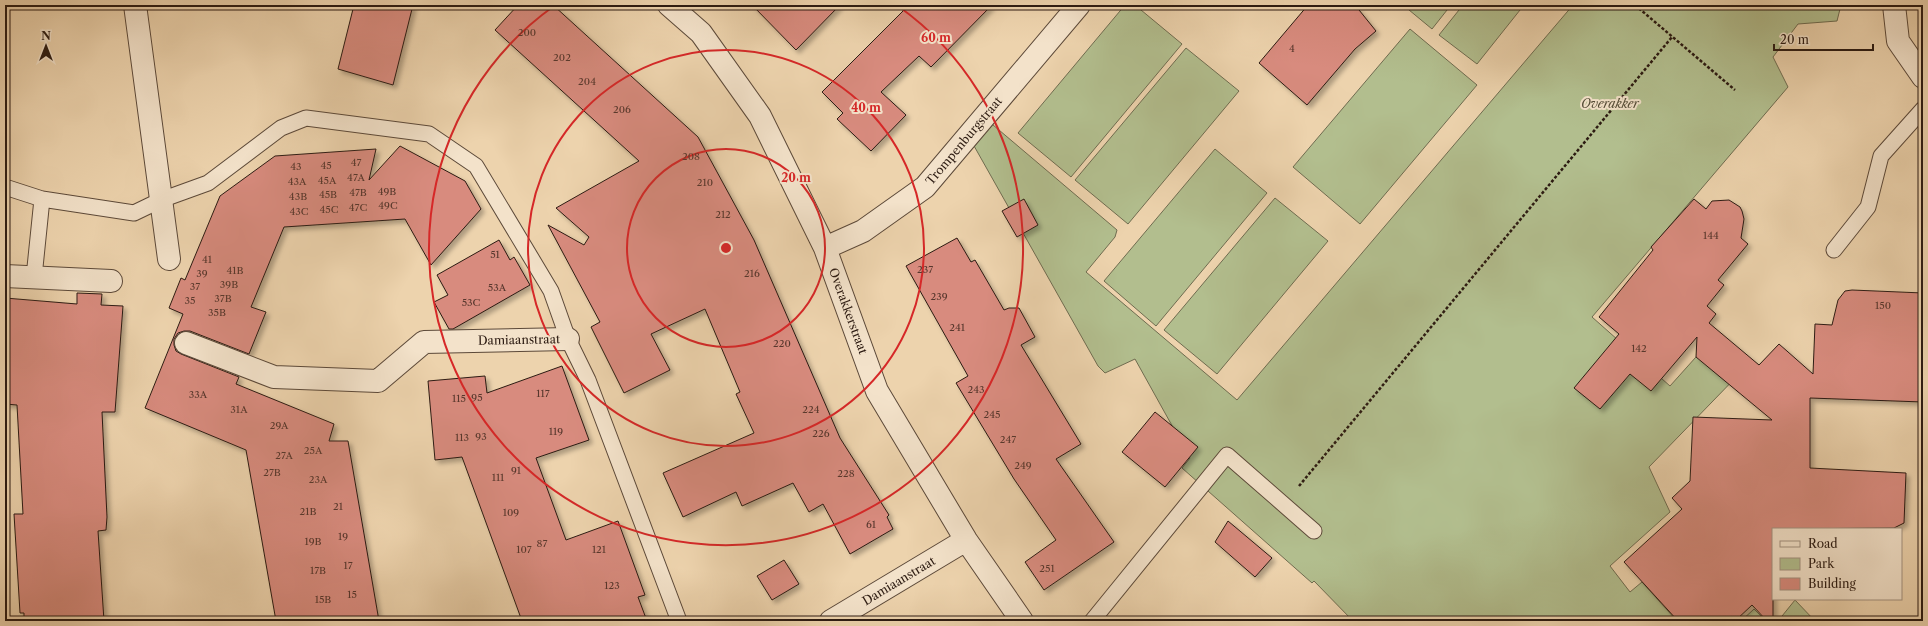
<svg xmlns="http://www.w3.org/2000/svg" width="1928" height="626" viewBox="0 0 1928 626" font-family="'Libre Caslon Text',serif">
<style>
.green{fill:#b2be8e;stroke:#6f6c50}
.building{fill:#d88b7e;stroke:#2c1b12;filter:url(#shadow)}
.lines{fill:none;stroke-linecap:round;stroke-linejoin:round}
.service-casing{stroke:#5c4939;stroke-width:17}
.pedestrian-casing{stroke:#5c4939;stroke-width:24}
.minor-casing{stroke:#5c4939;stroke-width:24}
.path{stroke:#2c1b12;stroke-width:2.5;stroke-dasharray:3 2;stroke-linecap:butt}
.service{stroke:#f3e2ca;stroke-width:15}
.pedestrian{stroke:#f3e2ca;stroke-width:22}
.minor{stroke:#f3e2ca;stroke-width:22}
.ring{fill:none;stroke:#d62828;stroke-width:2}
.labels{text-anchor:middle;stroke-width:4;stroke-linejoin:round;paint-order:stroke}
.number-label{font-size:10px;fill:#57372d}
.park-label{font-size:12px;font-style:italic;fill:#544c37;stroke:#f3e2ca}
.street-label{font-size:12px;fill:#2c1b12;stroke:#f3e2ca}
.centre{fill:#d62828;stroke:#f3e2ca;stroke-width:2}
.ring-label{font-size:12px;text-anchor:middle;font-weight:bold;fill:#d62828;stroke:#f3e2ca;stroke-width:4;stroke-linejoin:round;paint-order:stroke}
</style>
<defs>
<filter id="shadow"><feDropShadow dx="3.5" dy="3.5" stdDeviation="2" flood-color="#0004"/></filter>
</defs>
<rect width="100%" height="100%" fill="#edd3ad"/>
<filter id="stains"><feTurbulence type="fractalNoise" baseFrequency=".005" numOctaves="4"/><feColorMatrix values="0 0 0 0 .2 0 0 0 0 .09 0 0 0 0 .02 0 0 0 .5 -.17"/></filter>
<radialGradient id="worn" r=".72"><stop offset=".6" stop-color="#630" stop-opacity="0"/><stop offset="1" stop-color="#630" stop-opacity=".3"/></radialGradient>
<path class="green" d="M 1125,5 L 1135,5 L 1182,44 L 1071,177 L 1018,133 Z
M 1403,5 L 1451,5 L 1432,29 Z
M 1463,5 L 1524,5 L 1477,64 L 1439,35 Z
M 1573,5 L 1841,5 L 1837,21 L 1798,24 L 1773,57 L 1788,87 L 1592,317 L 1670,386 L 1713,338 L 1743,370 L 1649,467 L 1670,512 L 1610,566 L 1630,592 L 1642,582 L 1677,621 L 1353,621 L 1314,581 L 1312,583 L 1182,468 L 1190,458 L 1135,359 L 1105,373 L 1098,366 L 969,137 L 986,119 L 1117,230 L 1115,237 L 1086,272 L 1237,400 Z
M 1410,29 L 1477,85 L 1360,224 L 1293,167 Z
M 1186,48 L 1239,91 L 1128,224 L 1075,180 Z
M 1215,149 L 1267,193 L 1156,326 L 1104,281 Z
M 1275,198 L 1328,241 L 1217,374 L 1164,330 Z
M 1795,600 L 1815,621 L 1778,621 Z
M 1754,609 L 1766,621 L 1741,621 Z"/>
<path class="building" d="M 354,5 L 413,5 L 393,85 L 338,69 Z
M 518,5 L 553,5 L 698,137 L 754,240 L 840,438 L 889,515 L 887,517 L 893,529 L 850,554 L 823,504 L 809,512 L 793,483 L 742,506 L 736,492 L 683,517 L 663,473 L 754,433 L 736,394 L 740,392 L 705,309 L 651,334 L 670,370 L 624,393 L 591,327 L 600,322 L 548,225 L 584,245 L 589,237 L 556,208 L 639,161 L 495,30 Z
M 752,5 L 840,5 L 796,50 Z
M 909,5 L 992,5 L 931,67 L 919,56 L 881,92 L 906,115 L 871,151 L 837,119 L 843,113 L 822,92 Z
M 1308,5 L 1355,5 L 1376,31 L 1355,49 L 1307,105 L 1259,63 Z
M 400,146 L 465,181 L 481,209 L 431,265 L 405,219 L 284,227 L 251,307 L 266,312 L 249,354 L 190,331 L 184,331 L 178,333 L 174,339 L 174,345 L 176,351 L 181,354 L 239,377 L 236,384 L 334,424 L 329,441 L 348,441 L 379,621 L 276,621 L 246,450 L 145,408 L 183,314 L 169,308 L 181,278 L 185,280 L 220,196 L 275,156 L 376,149 L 369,180 Z
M 1024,199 L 1038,225 L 1017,237 L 1002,211 Z
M 1694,199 L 1706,209 L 1712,201 L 1729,200 L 1740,207 L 1742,211 L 1744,219 L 1741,238 L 1748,244 L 1718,280 L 1724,285 L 1707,306 L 1716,314 L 1709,323 L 1759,365 L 1779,344 L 1813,374 L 1815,324 L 1832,325 L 1838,300 L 1845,291 L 1852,290 L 1923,293 L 1923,402 L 1810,398 L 1810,468 L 1906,473 L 1904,523 L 1894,528 L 1773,529 L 1773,621 L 1767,621 L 1752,605 L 1735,621 L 1678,621 L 1624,562 L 1682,509 L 1672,498 L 1690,481 L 1693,417 L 1772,420 L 1696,357 L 1697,337 L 1651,391 L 1630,374 L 1600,409 L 1574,388 L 1619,334 L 1599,317 L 1653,250 L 1651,247 Z
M 957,238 L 971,262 L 975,260 L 1004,310 L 1009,308 L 1019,308 L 1035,337 L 1021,345 L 1081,444 L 1056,459 L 1114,542 L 1044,590 L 1025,562 L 1056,540 L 1014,479 L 956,383 L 968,376 L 906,266 Z
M 499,240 L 510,260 L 514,257 L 530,285 L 453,329 L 449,329 L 434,302 L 448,295 L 437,275 Z
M 77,293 L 102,294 L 101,305 L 123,306 L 115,412 L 102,412 L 107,517 L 106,530 L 98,531 L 104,621 L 24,621 L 24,613 L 20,613 L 14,514 L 23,514 L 17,405 L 5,404 L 5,298 L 77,304 Z
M 562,366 L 589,440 L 536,458 L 566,540 L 618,521 L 645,595 L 638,597 L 647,621 L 522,621 L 462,457 L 435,460 L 428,381 L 485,376 L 487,393 Z
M 1155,412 L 1198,447 L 1165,487 L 1122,452 Z
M 1228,521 L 1272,558 L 1255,577 L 1215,542 Z
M 784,560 L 799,584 L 772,600 L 757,576 Z"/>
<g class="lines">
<defs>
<path id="service" d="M 5,187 L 42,199 L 134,213 L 161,200 L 208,183 L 281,128 L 306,118 L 429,134 L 476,166 L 551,291 L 568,339 L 588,380 L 679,621
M 1834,250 L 1868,207 L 1881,156 L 1923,109
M 34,277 L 42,199
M 1092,621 L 1227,455 L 1314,531"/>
<path id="pedestrian" d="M 135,5 L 169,259
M 186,343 L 274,377 L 378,381 L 424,342 L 568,339"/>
<path id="minor" d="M 669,5 L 701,33 L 760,116 L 825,248 L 877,391 L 966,540 L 1022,621
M 1894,5 L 1898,41 L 1923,77
M 825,248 L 863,231 L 925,187 L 1079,5
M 5,276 L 111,281
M 831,621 L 966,540"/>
</defs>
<use href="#service" class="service-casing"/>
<use href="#pedestrian" class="pedestrian-casing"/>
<use href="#minor" class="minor-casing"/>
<path class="path" d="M 1635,5 L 1735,90
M 1299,486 L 1672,37"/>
<use href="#service" class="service"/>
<use href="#pedestrian" class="pedestrian"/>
<use href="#minor" class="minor"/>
</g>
<g class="ring">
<circle cx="726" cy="248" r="99"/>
<circle cx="726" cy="248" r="198"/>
<path d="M898 6A297 297 0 1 1 554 6"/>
</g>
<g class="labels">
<g class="number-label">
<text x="527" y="36">200</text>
<text x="1292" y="52">4</text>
<text x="562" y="61">202</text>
<text x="587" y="85">204</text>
<text x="622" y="113">206</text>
<text x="691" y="160">208</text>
<text x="356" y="166">47</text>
<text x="326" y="169">45</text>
<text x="296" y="170">43</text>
<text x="356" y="181">47A</text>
<text x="327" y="184">45A</text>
<text x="297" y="185">43A</text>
<text x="705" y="186">210</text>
<text x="387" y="195">49B</text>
<text x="358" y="196">47B</text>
<text x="328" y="198">45B</text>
<text x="298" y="200">43B</text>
<text x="388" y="209">49C</text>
<text x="358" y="211">47C</text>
<text x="329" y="213">45C</text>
<text x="299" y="215">43C</text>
<text x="723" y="218">212</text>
<text x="1711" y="239">144</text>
<text x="495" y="258">51</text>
<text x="207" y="263">41</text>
<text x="925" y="273">237</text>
<text x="235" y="274">41B</text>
<text x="202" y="277">39</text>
<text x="752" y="277">216</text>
<text x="229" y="288">39B</text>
<text x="195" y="290">37</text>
<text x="497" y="291">53A</text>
<text x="939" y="300">239</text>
<text x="223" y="302">37B</text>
<text x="190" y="304">35</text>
<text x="471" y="306">53C</text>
<text x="1883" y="309">150</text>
<text x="217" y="316">35B</text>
<text x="957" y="331">241</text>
<text x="782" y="347">220</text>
<text x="1639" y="352">142</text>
<text x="976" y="393">243</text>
<text x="543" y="397">117</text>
<text x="198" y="398">33A</text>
<text x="477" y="401">95</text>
<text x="459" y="402">115</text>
<text x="239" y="413">31A</text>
<text x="811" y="413">224</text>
<text x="992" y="418">245</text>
<text x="279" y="429">29A</text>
<text x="556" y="435">119</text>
<text x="821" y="437">226</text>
<text x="481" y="440">93</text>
<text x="462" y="441">113</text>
<text x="1008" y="443">247</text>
<text x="313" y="454">25A</text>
<text x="284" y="459">27A</text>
<text x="1023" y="469">249</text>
<text x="516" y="474">91</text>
<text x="272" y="476">27B</text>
<text x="846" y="477">228</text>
<text x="498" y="481">111</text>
<text x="318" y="483">23A</text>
<text x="338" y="510">21</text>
<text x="308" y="515">21B</text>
<text x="511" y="516">109</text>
<text x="871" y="528">61</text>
<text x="343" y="540">19</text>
<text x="313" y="545">19B</text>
<text x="542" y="547">87</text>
<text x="524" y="553">107</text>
<text x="599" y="553">121</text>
<text x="348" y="569">17</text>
<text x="1047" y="572">251</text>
<text x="318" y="574">17B</text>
<text x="612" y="589">123</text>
<text x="352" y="598">15</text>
<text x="323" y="603">15B</text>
</g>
<g class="park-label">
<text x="1610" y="108">Overakker</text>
</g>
<g class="street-label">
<text transform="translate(964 141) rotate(-50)" y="4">Trompenburgstraat</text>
<text transform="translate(848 311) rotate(70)" y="4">Overakkerstraat</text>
<text transform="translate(519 340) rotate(-1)" y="4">Damiaanstraat</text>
<text transform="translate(899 581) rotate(-31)" y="4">Damiaanstraat</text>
</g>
</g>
<circle cx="726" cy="248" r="6" class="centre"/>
<g class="ring-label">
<text x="936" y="42">60 m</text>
<text x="866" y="112">40 m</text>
<text x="796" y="182">20 m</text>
</g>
<rect width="1928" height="626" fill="none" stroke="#edd3ad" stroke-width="20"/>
<rect x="6" y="6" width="1916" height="614" fill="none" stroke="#2c1b12" stroke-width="2"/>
<rect x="10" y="10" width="1908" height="606" fill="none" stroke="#2c1b12"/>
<rect x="1772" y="528" width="130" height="72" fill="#f3e2ca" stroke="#a39280"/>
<rect x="1780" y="541" width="20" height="6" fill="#f3e2ca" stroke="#a39280"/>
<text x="1808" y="548" font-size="12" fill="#2c1b12">Road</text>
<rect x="1780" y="558" width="20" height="12" fill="#b2be8e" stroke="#a39280"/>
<text x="1808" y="568" font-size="12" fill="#2c1b12">Park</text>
<rect x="1780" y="578" width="20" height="12" fill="#d88b7e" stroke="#a39280"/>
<text x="1808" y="588" font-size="12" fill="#2c1b12">Building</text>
<g transform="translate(46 46)" stroke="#f3e2ca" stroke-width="3" paint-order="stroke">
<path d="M0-3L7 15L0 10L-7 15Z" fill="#2c1b12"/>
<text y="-6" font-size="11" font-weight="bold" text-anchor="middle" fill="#2c1b12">N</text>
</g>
<path d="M1774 44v6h99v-6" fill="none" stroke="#2c1b12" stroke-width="2"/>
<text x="1780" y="44" font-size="12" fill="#2c1b12" stroke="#f3e2ca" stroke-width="3" paint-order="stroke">20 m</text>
<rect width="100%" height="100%" filter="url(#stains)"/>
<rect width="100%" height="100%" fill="url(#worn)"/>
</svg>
